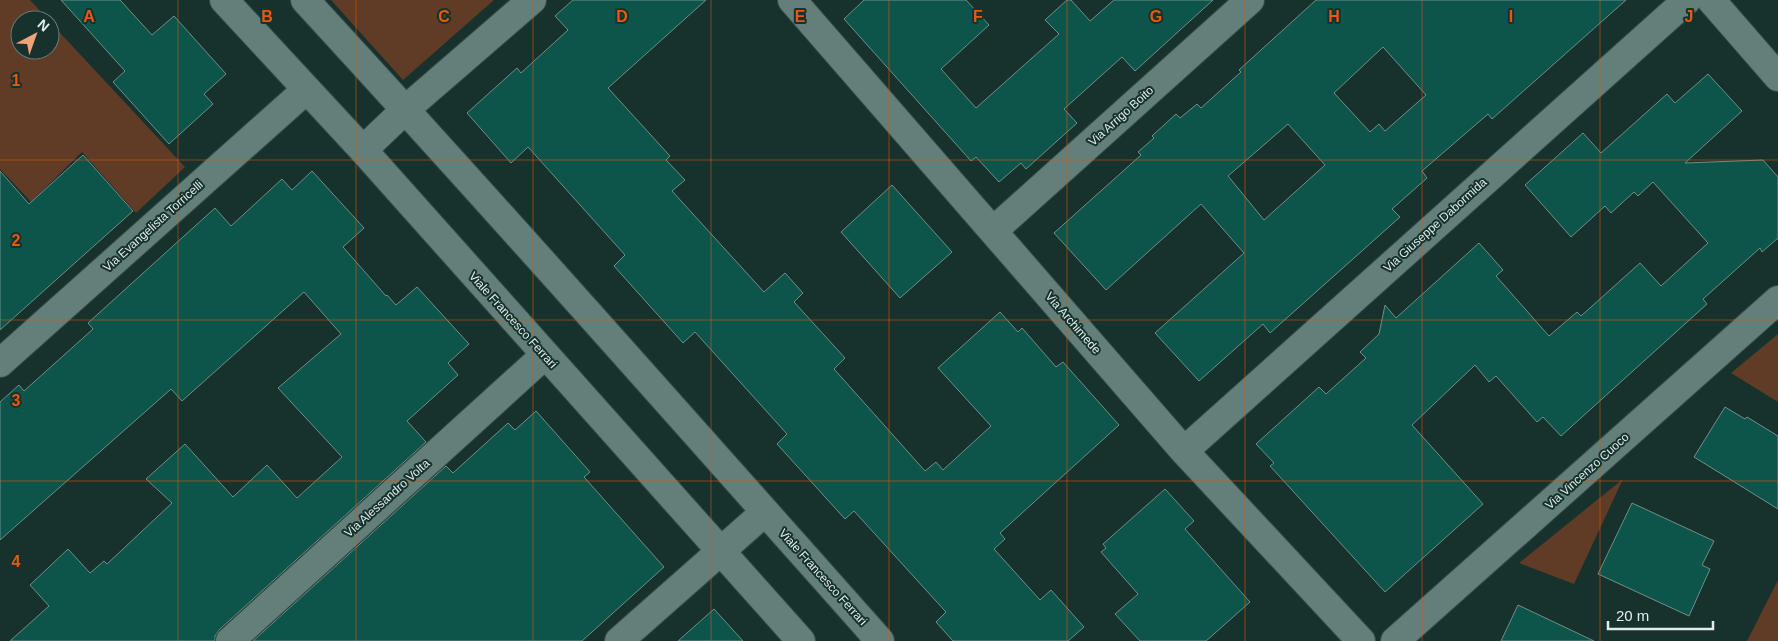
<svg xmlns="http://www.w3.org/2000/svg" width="1778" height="641" viewBox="0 0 1778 641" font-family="Helvetica,sans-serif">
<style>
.green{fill:#603b25}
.building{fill:#0d554b;stroke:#718e88;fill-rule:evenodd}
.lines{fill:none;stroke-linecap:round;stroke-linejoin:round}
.minor-casing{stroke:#364c48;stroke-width:30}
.tertiary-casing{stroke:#364c48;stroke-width:30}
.minor{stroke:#637f79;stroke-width:28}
.tertiary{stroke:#637f79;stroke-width:28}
.grid{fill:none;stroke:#e8590c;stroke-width:1;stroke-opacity:0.55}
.labels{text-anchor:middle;stroke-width:4;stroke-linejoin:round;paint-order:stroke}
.street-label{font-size:12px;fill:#dfeeeb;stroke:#17312d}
.grid-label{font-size:16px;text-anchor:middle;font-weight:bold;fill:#e8590c;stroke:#17312d;stroke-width:4;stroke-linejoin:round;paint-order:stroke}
</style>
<rect width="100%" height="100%" fill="#17312d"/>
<path class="green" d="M 0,0 L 30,0 L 49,20 L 20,20 L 20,50 L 50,50 L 50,22 L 185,167 L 136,213 L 82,152 L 31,202 L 0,169 Z
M 331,0 L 494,0 L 403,80 Z
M 1778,334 L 1778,402 L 1731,373 Z
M 1623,479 L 1574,584 L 1519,563 Z
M 1778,580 L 1778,641 L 1747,641 Z"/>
<path class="building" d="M 61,0 L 120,0 L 152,35 L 174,16 L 226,74 L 204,94 L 213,104 L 169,144 L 113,82 L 125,71 Z
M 573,0 L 706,0 L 608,88 L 670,156 L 666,160 L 685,180 L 672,191 L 764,292 L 785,273 L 803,293 L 794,302 L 845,358 L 834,369 L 925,471 L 936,462 L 943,470 L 991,426 L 938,368 L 1000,312 L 1018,332 L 1022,328 L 1056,367 L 1063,362 L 1119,425 L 1000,533 L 1005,539 L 994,549 L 1040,600 L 1051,590 L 1084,627 L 1068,641 L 953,641 L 936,622 L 946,612 L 854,511 L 845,519 L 777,444 L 787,434 L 695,332 L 683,343 L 614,266 L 625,255 L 528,147 L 511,163 L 467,113 L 517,68 L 521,73 L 568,30 L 555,16 Z
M 864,0 L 966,0 L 989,25 L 941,69 L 976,108 L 1059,34 L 1045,20 L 1067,0 L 1071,0 L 1090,21 L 1114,0 L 1213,0 L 1135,71 L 1122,57 L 1064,109 L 1077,123 L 1026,169 L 1021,163 L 999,182 L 976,157 L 971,161 L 844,19 Z
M 1316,0 L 1626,0 L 1492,119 L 1488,114 L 1422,171 L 1427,178 L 1392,209 L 1400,217 L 1270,333 L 1263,324 L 1199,381 L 1155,333 L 1244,253 L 1201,204 L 1106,290 L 1054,233 L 1141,155 L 1138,152 L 1154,138 L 1152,136 L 1176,114 L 1180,118 L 1197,104 L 1201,108 L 1241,72 L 1239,70 ZM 1383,47 L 1426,95 L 1385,131 L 1379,124 L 1370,132 L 1334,93 ZM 1288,124 L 1325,165 L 1264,220 L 1228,176 Z
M 1708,74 L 1742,111 L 1685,163 L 1763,160 L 1778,177 L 1778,238 L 1762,252 L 1760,248 L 1703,299 L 1707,304 L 1561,436 L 1543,417 L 1537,422 L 1496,376 L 1489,382 L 1475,365 L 1412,425 L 1483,504 L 1385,592 L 1270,466 L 1274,463 L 1256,444 L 1319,387 L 1326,394 L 1366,358 L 1360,352 L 1379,334 L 1385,305 L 1396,318 L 1479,243 L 1503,270 L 1496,276 L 1549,336 L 1577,312 L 1581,316 L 1640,263 L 1661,286 L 1708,243 L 1653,182 L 1638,196 L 1634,192 L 1611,213 L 1605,206 L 1571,237 L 1525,185 L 1583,133 L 1601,153 L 1667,94 L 1675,103 Z
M 83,155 L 133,211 L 0,330 L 0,171 L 29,204 Z
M 312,171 L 364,228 L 343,247 L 386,296 L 387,295 L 396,305 L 417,287 L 469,344 L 448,363 L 458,375 L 407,421 L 426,442 L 220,629 L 215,636 L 215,641 L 10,641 L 49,606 L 30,585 L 68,549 L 90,573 L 104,561 L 107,564 L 172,503 L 146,479 L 185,444 L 233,497 L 267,465 L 297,498 L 342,457 L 278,388 L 341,334 L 304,292 L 182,401 L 171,389 L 0,540 L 0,402 L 19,385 L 24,391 L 93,329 L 88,323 L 215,208 L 231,226 L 282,179 L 292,190 Z
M 892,185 L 952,252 L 900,298 L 841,232 Z
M 1725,407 L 1745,419 L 1747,417 L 1778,436 L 1778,509 L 1694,457 Z
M 536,411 L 590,472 L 584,477 L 664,567 L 582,641 L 253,641 L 446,466 L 453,473 L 508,423 L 515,430 Z
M 1165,489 L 1194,521 L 1185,529 L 1250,602 L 1206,641 L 1140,641 L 1115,614 L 1138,594 L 1101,552 L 1106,548 L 1103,544 Z
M 1632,503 L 1714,541 L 1702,565 L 1710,569 L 1689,616 L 1598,574 Z
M 1518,605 L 1594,641 L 1501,641 Z
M 714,609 L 743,641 L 678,641 Z"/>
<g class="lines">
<defs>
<path id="minor" d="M 305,0 C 499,211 689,426 880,641
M 792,0 L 1184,451 L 1361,641
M 1711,0 L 1778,77
M 363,150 L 406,109 L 532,0
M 993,231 L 1250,0
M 0,363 L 306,90
M 1184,451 L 1687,0
M 230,641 L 545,355
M 619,641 L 765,512
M 1395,641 L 1778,300"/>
<path id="tertiary" d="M 224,0 L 363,150 L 801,641"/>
</defs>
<use href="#minor" class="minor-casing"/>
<use href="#tertiary" class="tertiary-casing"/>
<use href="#minor" class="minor"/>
<use href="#tertiary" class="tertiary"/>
</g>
<path class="grid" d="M 178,0 L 178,641M 356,0 L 356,641M 533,0 L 533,641M 711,0 L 711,641M 889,0 L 889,641M 1067,0 L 1067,641M 1245,0 L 1245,641M 1422,0 L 1422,641M 1600,0 L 1600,641M 0,160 L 1778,160M 0,320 L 1778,320M 0,481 L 1778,481"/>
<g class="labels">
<g class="street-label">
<text transform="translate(1121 116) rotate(-42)" y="4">Via Arrigo Boito</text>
<text transform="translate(1435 225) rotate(-42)" y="4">Via Giuseppe Dabormida</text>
<text transform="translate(153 226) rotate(-42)" y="4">Via Evangelista Torricelli</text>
<text transform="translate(513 320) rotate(48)" y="4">Viale Francesco Ferrari</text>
<text transform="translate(1073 323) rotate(49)" y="4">Via Archimede</text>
<text transform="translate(1587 471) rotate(-42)" y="4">Via Vincenzo Cuoco</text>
<text transform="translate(387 498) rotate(-42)" y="4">Via Alessandro Volta</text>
<text transform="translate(823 577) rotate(48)" y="4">Viale Francesco Ferrari</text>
</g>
</g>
<g class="grid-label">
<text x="89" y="22">A</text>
<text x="267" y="22">B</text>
<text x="444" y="22">C</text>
<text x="622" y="22">D</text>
<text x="800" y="22">E</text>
<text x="978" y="22">F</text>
<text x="1156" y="22">G</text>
<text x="1334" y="22">H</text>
<text x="1511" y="22">I</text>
<text x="1689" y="22">J</text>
<text x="16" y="86">1</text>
<text x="16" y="246">2</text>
<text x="16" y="406">3</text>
<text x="16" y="567">4</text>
</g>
<g transform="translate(35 35) rotate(41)"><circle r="24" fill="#17312d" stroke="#677d79"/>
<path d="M0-4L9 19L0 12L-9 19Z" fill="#efa378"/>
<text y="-8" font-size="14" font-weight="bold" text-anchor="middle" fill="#dfeeeb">N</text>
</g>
<path d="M1608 621v8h105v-8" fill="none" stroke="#dfeeeb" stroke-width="2.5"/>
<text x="1616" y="621" font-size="15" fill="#dfeeeb" stroke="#17312d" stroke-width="4" paint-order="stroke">20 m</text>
</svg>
